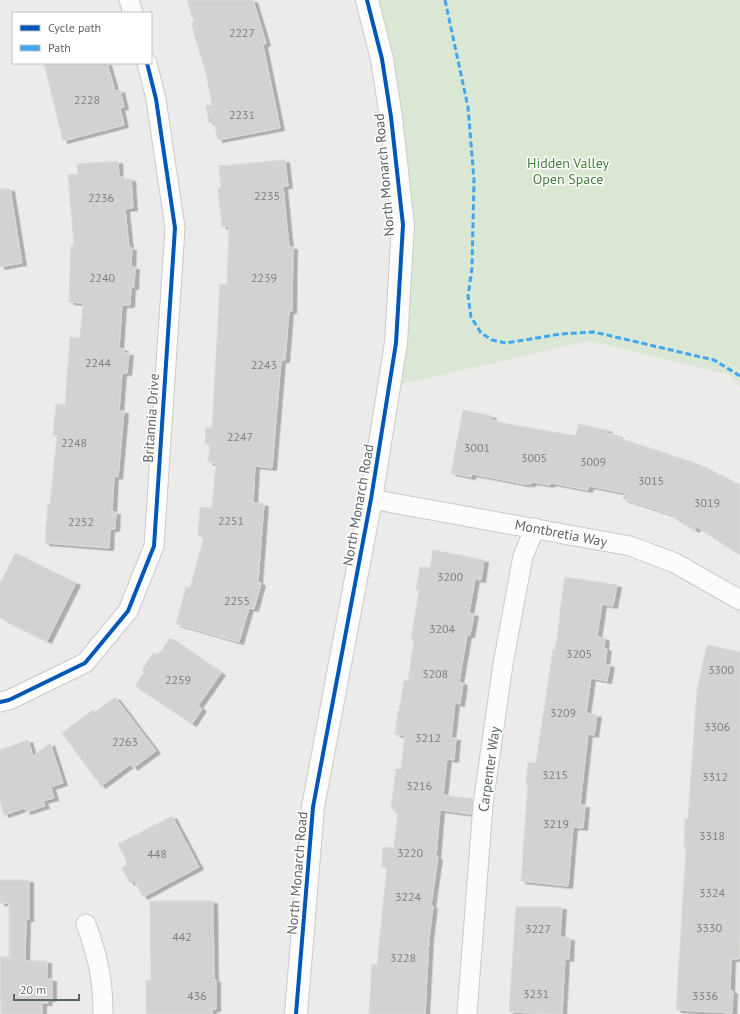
<svg xmlns="http://www.w3.org/2000/svg" width="740" height="1014" viewBox="0 0 740 1014" font-family="'PT Sans',sans-serif">
	<style>
		.green { fill: #dae7d5 }
		.building { fill: #d4d2d1; stroke: #dcdad8; filter: url(#shadow) }
		.lines { fill: none; stroke-linecap: round; stroke-linejoin: round }
		.street-casing { stroke: #cac9c8; stroke-width: 21 }
		.secondary-casing { stroke: #c9c9c9; stroke-width: 24 }
		.street { stroke: #fcfcfc; stroke-width: 19 }
		.secondary { stroke: #fcfcfc; stroke-width: 22 }
		.quiet { stroke: #41a6ee; stroke-width: 3; stroke-dasharray: 6 3; stroke-linecap: butt }
		.cycleway-casing { stroke: #fff; stroke-width: 6 }
		.cycleway { stroke: #0057b8; stroke-width: 4 }
		.labels { text-anchor: middle; dominant-baseline: central; stroke-width: 3; stroke-linejoin: round; paint-order: stroke }
		.number-label { font-size: 12px; fill: #7d8081 }
		.park-label { font-size: 14px; fill: #447f3c; stroke: #fff }
		.street-label { font-size: 14px; fill: #5e6365; stroke: #fff }
	</style>
	<defs>
		<filter id="shadow"><feDropShadow dx="4.5" dy="2.5" stdDeviation="0" flood-color="#0004"/></filter>
	</defs>
	<rect width="100%" height="100%" fill="#edebe9"/>
	<path class="green" d="M367 0H740V387L728 374 589 341 389 387 400 288Z"/>
	<g class="building">
		<path d="M187 0H253L266 43 263 45 280 128 218 140 214 122 209 123 206 106 212 105 206 73 191 23 194 22Z"/>
		<path d="M44 63H107L115 91 120 90 124 107 120 108 124 125 63 141Z"/>
		<path d="M285 160 288 186H283L289 247H293L292 311H289L285 360H281L272 468 255 466 253 503 264 504 258 582 261 583 254 609 249 608 239 642 176 624 186 587 190 588 204 537 198 536 200 507 212 508 216 463 208 462 210 445 205 444 206 427 212 428 220 284 227 285 229 226 222 227 218 188H221L219 166Z"/>
		<path d="M118 161 119 177 124 176 125 179H131L133 208 125 209 129 248H132L131 267H135L134 287H131L130 305H122L119 348 124 349V353H129L127 373H122L119 411H124L118 477 114 476 112 512H116L115 529H110L109 548 45 543 48 504H50L57 435H53L56 404 65 405 70 337 80 338 83 303 69 302 71 245H74L68 175 78 174 77 164Z"/>
		<path d="M0 189H10L22 263 0 267Z"/>
		<path d="M463 410 492 416 491 419 503 423 576 436 578 424 608 430 607 433 619 436V438L698 464 740 485V555L697 527 695 530 675 519 676 516 623 499 625 493 589 486 588 490 551 483 550 485 532 482 531 484H524L472 474 471 477 451 473Z"/>
		<path d="M433 550 484 560 481 580 475 579 469 613 474 614 470 635H467L459 682 463 683 460 704 455 703 451 738H456L454 760 447 759 443 795 473 799 471 814 440 810 436 857H438L431 906H433L429 938 425 1014H369L372 964 377 965 387 867H382L383 847 394 848 398 810 391 809 396 769H401L405 736 395 734 398 711 399 712 404 680 408 681 414 639H411L419 590H416L420 567 430 568Z"/>
		<path d="M15 553 76 583 47 641 0 618V584Z"/>
		<path d="M565 577 617 585 613 606 602 604 597 637 605 638 604 648 607 649 605 664 610 665 607 681 591 678 586 713 597 715 594 735 588 734 580 805H585L583 828 573 827 568 886 521 881 528 784H526L528 762 536 763 552 656 553 649 555 650 560 618H559Z"/>
		<path d="M170 638 221 673 198 706 202 709 192 724 135 686 144 672 142 670 153 653 156 655 158 652 159 654Z"/>
		<path d="M707 645 740 652V933L739 959H731L730 991H733L732 1013 676 1010 686 849H684L685 819H688L697 690Z"/>
		<path d="M115 697 156 751 133 768 131 764 101 786 62 733 93 710 95 712Z"/>
		<path d="M28 740 33 756 50 743 63 783 51 787 54 798 43 801 45 806 26 812 25 808 4 815 0 802V750Z"/>
		<path d="M172 816 199 867 143 897 134 880 130 883 122 868 127 865 126 863 127 862 118 844Z"/>
		<path d="M0 880H29V919H26L25 961H47V979H52V999H47L48 1003H42V1014H1L0 957H9V903H0Z"/>
		<path d="M150 901H213L214 980H216V1009H212V1014H146V980H151Z"/>
		<path d="M516 907H562L560 937 570 938 569 959 565 958 562 1014 509 1012Z"/>
	</g>
	<g class="lines">
		<g class="street-casing">
			<g id="street">
				<path d="M129 0 133 13"/>
				<path d="M371 499 630 546 675 563 740 600"/>
				<path d="M0 702 9 700 85 663 128 611 154 546 175 228 156 99 147 63"/>
				<path d="M86 924C98 957 103 979 103 1014"/>
				<path d="M467 1014 483 805 503 664 523 556 535 528"/>
			</g>
		</g>
		<g class="secondary-casing">
			<path id="secondary" d="M296 1014 313 807 371 499 396 343 403 225 391 117 382 59 367 0"/>
		</g>
		<use href="#street" class="street"/>
		<use href="#secondary" class="secondary"/>
		<path class="quiet" d="M445 0 468 107 474 180 472 268 468 296 471 317 481 333 492 340 506 343 561 334 594 332 714 360 740 376"/>
		<g class="cycleway-casing">
			<g id="cycleway">
				<path d="M0 702 9 700 85 663 128 611 154 546 175 228 156 99 147 63"/>
				<path d="M296 1014 313 807 371 499 396 343 403 225 391 117 382 59 367 0"/>
			</g>
		</g>
		<use href="#cycleway" class="cycleway"/>
	</g>
	<g class="labels">
		<g class="number-label">
			<text x="242" y="32">2227</text>
			<text x="87" y="99">2228</text>
			<text x="242" y="114">2231</text>
			<text x="267" y="195">2235</text>
			<text x="101" y="197">2236</text>
			<text x="102" y="277">2240</text>
			<text x="264" y="277">2239</text>
			<text x="98" y="362">2244</text>
			<text x="264" y="364">2243</text>
			<text x="240" y="436">2247</text>
			<text x="74" y="442">2248</text>
			<text x="477" y="447">3001</text>
			<text x="534" y="457">3005</text>
			<text x="593" y="461">3009</text>
			<text x="651" y="480">3015</text>
			<text x="707" y="502">3019</text>
			<text x="231" y="520">2251</text>
			<text x="81" y="521">2252</text>
			<text x="450" y="576">3200</text>
			<text x="237" y="600">2255</text>
			<text x="442" y="628">3204</text>
			<text x="579" y="653">3205</text>
			<text x="721" y="669">3300</text>
			<text x="435" y="673">3208</text>
			<text x="178" y="679">2259</text>
			<text x="563" y="712">3209</text>
			<text x="717" y="726">3306</text>
			<text x="428" y="737">3212</text>
			<text x="125" y="741">2263</text>
			<text x="555" y="774">3215</text>
			<text x="715" y="776">3312</text>
			<text x="419" y="785">3216</text>
			<text x="556" y="823">3219</text>
			<text x="712" y="835">3318</text>
			<text x="410" y="852">3220</text>
			<text x="157" y="853">448</text>
			<text x="712" y="892">3324</text>
			<text x="408" y="896">3224</text>
			<text x="709" y="927">3330</text>
			<text x="538" y="928">3227</text>
			<text x="182" y="936">442</text>
			<text x="403" y="957">3228</text>
			<text x="536" y="993">3231</text>
			<text x="197" y="995">436</text>
			<text x="705" y="995">3336</text>
		</g>
		<g class="park-label">
			<text x="568" y="163">Hidden Valley<tspan x="568" dy="16">Open Space</tspan></text>
		</g>
		<g class="street-label">
			<text transform="translate(384 175) rotate(-95)">North Monarch Road</text>
			<text transform="translate(151 418) rotate(-86)">Britannia Drive</text>
			<text transform="translate(358 505) rotate(-80)">North Monarch Road</text>
			<text transform="translate(561 533) rotate(11)">Montbretia Way</text>
			<text transform="translate(489 769) rotate(-82)">Carpenter Way</text>
			<text transform="translate(297 873) rotate(-85)">North Monarch Road</text>
		</g>
	</g>
	<rect x="12" y="12" width="140" height="52" fill="#ffffff" stroke="#bfc1c1"/>
	<rect x="20" y="25" width="20" height="6" fill="#0057b8" stroke="#bfc1c1"/>
	<text x="48" y="32" font-size="12" fill="#5e6365">Cycle path</text>
	<rect x="20" y="45" width="20" height="6" fill="#41a6ee" stroke="#bfc1c1"/>
	<text x="48" y="52" font-size="12" fill="#5e6365">Path</text>
	<path d="M14 994v6h65v-6" fill="none" stroke="#5e6365" stroke-width="2"/>
	<text x="20" y="994" font-size="12" fill="#5e6365" stroke="#ffffff" stroke-width="3" paint-order="stroke">20 m</text>
</svg>
